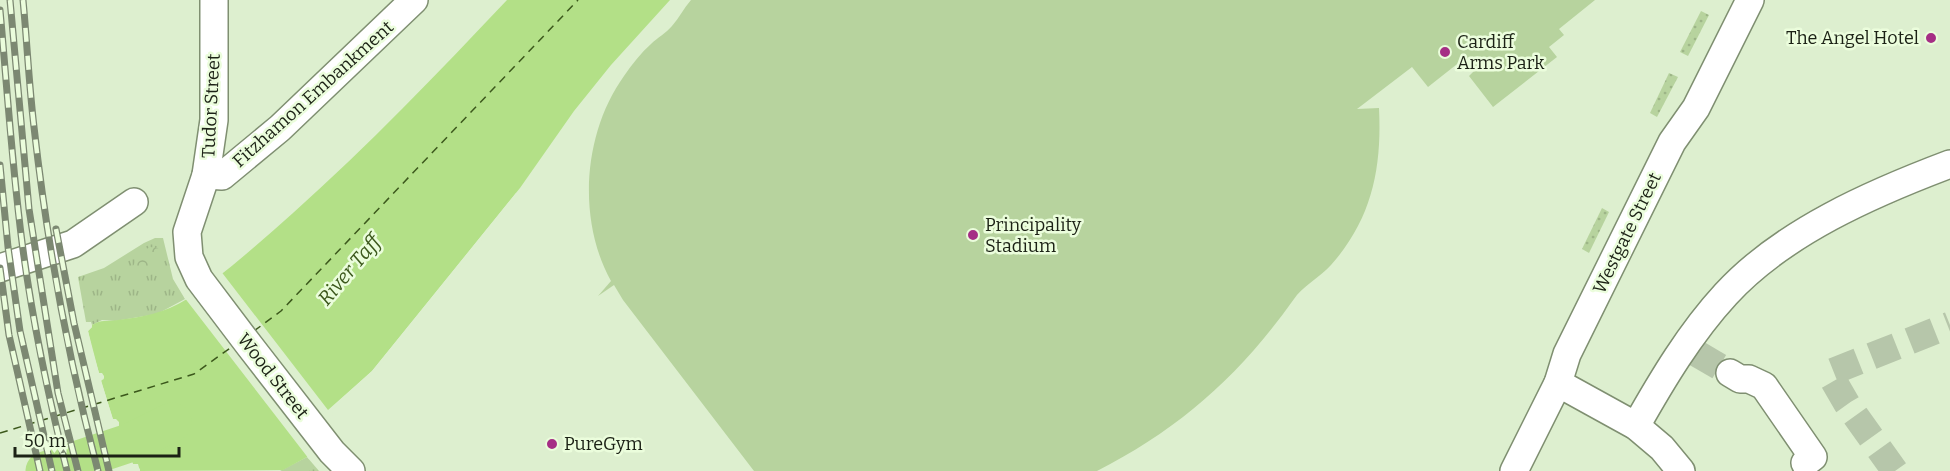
<svg xmlns="http://www.w3.org/2000/svg" width="1950" height="471" viewBox="0 0 1950 471" font-family="Bitter,serif">
	<style>
		.grass { fill: url(#grass-tufts) }
		.forest { fill: url(#forest-crowns) }
		.park { fill: url(#park-dots) }
		.pitch { fill: #b7d39e }
		.water { fill: #b3e087 }
		.pier { fill: #ddefcf }
		.lines { fill: none; stroke-linecap: round; stroke-linejoin: round }
		.river { stroke: #b3e087; stroke-width: 39 }
		.ferry { stroke: #3c581c; stroke-width: 1.5; stroke-dasharray: 8 6; stroke-linecap: butt }
		.minor-tunnel { stroke: #b6c6aa; stroke-width: 27; stroke-dasharray: 27 14; stroke-linecap: butt }
		.minor-casing { stroke: #7f8f71; stroke-width: 30 }
		.minor { stroke: #fff; stroke-width: 27 }
		.rail-casing { stroke: #7c8872; stroke-width: 7 }
		.rail { stroke: #ebfddc; stroke-width: 4.5; stroke-dasharray: 14; stroke-linecap: butt }
		.poi-dot { fill: #a52e85; stroke: #ebfddc; stroke-width: 2 }
		.labels { text-anchor: middle; dominant-baseline: central; stroke-width: 5; stroke-linejoin: round; paint-order: stroke }
		.poi-label { font-size: 18px; fill: #1b2115; stroke: #ebfddc; text-anchor: start }
		.street-label { font-size: 18px; fill: #1b2115; stroke: #ebfddc }
		.water-label { font-size: 20px; font-style: italic; fill: #3c581c; stroke: #ebfddc }
	</style>
	<defs>
		<pattern id="grass-tufts" width="24" height="20" patternUnits="userSpaceOnUse" patternTransform="scale(1.5)"><rect width="24" height="20" fill="#b7d39e"/><path d="M3 7l-1-3M5 7V3M7 7l1-3M15 17l-1-3M17 17v-4M19 17l1-3" fill="none" stroke="#9db587"/></pattern>
		<pattern id="forest-crowns" width="20" height="18" patternUnits="userSpaceOnUse" patternTransform="scale(1.5)"><rect width="20" height="18" fill="#b7d39e"/><path d="M2 6a3 3 0 1 1 6 0M12 15a3 3 0 1 1 6 0" fill="none" stroke="#9db587"/></pattern>
		<pattern id="park-dots" width="8" height="8" patternUnits="userSpaceOnUse" patternTransform="scale(1.5)"><rect width="8" height="8" fill="#b7d39e"/><path d="M2 2h.1M6 6h.1" fill="none" stroke="#9db587" stroke-width="1.8" stroke-linecap="round"/></pattern>
	</defs>
	<rect width="100%" height="100%" fill="#ddefcf"/>
	<g class="grass">
		<path d="M155 238H163L173 279 185 299 157 314 115 321 102 320 92 325 91 322H86L78 277 104 268 144 243Z"/>
		<path d="M307 457 319 471H280Z"/>
	</g>
	<path class="forest" d="M150 247 158 248 163 263 160 272 146 276 133 270V266L141 252Z"/>
	<g class="park">
		<path d="M1701 11 1709 15 1688 56 1680 52Z"/>
		<path d="M1669 73 1678 77 1657 117 1650 113Z"/>
		<path d="M1602 208 1609 212 1589 253 1582 249Z"/>
	</g>
	<path class="pitch" d="M691 0H1595L1559 29 1564 35 1549 47 1557 57 1493 107 1469 76 1475 70 1466 57 1428 87 1412 67 1357 109 1379 108C1382 168 1372 219 1331 265 1321 276 1301 288 1294 299 1240 375 1180 429 1097 471H754L623 300 614 285 598 296 611 281C577 220 583 133 624 76 632 64 641 53 651 44 657 38 666 33 672 26 679 18 684 8 691 0Z"/>
	<path class="water" d="M507 0H670L611 65 574 111 520 188 372 371 329 410 330 412 307 457 283 470 140 471V469L133 464 116 428 119 426 113 420 101 380 104 379 99 373 88 331 92 327V325C101 319 107 322 118 320 142 317 165 313 187 299 225 274 259 243 293 213 368 146 438 73 507 0Z"/>
	<g class="pier">
		<path d="M516 193V197L374 373 332 410 333 414 309 459 184 297 220 270 328 410 372 371Z"/>
		<path d="M90 322 92 327 88 331 92 349 99 373H102L104 376V378L101 381 113 419H116L119 422V427L117 428 133 464H138L140 471H137L136 467 131 466 114 428 116 424 111 421 98 381 101 377 96 374 85 331Z"/>
	</g>
	<g class="lines">
		<path class="river" d="M45 471 132 442 172 422"/>
		<g class="ferry">
			<path d="M254 331 281 311 578 0"/>
			<path d="M0 433 194 374 233 346"/>
		</g>
		<g class="minor-tunnel">
			<path d="M1696 353 1730 373"/>
			<path d="M1895 471 1847 404 1829 373 1950 325"/>
		</g>
		<g class="minor-casing">
			<g id="minor">
				<path d="M214 0V120L206 175 187 232 189 257 199 279 249 345 332 452 351 471"/>
				<path d="M206 175 222 176 280 128 414 0"/>
				<path d="M0 268 73 244 134 202"/>
				<path d="M1730 373 1740 379H1749L1764 386 1813 457 1805 463"/>
				<path d="M1558 383 1636 426 1662 448 1681 471"/>
				<path d="M1636 426C1662 380 1690 333 1726 294 1783 232 1873 193 1950 164"/>
				<path d="M1514 471 1558 383 1567 354 1672 142 1696 108 1750 0"/>
			</g>
		</g>
		<use href="#minor" class="minor"/>
		<g class="rail-casing">
			<g id="rail">
				<path d="M10 0 29 209 58 393 78 471"/>
				<path d="M23 0C27 42 29 85 34 127 47 243 68 358 98 471"/>
				<path d="M0 10C7 87 12 165 22 242 32 320 48 395 67 471"/>
				<path d="M0 165 8 247 20 331 52 471"/>
				<path d="M56 229 74 323 109 471"/>
				<path d="M0 268 9 335 40 471"/>
			</g>
		</g>
		<use href="#rail" class="rail"/>
	</g>
	<g class="poi-dot">
		<circle cx="1931" cy="38" r="6"/>
		<circle cx="1445" cy="52" r="6"/>
		<circle cx="973" cy="235" r="6"/>
		<circle cx="552" cy="444" r="6"/>
	</g>
	<g class="labels">
		<g class="poi-label">
			<text x="1919" y="38" text-anchor="end">The Angel Hotel</text>
			<text x="1457" y="42">Cardiff<tspan x="1457" dy="21">Arms Park</tspan></text>
			<text x="985" y="225">Principality<tspan x="985" dy="21">Stadium</tspan></text>
			<text x="564" y="444">PureGym</text>
		</g>
		<g class="street-label">
			<text transform="translate(313 94) rotate(-42)">Fitzhamon Embankment</text>
			<text transform="translate(211 106) rotate(-87)">Tudor Street</text>
			<text transform="translate(1627 233) rotate(-64)">Westgate Street</text>
			<text transform="translate(273 376) rotate(52)">Wood Street</text>
		</g>
		<g class="water-label">
			<text transform="translate(349 270) rotate(-50)">River Taff</text>
		</g>
	</g>
	<path d="M15 447v9h164v-9" fill="none" stroke="#1b2115" stroke-width="3"/>
	<text x="24" y="447" font-size="18" fill="#1b2115" stroke="#ebfddc" stroke-width="4.5" paint-order="stroke">50 m</text>
</svg>
